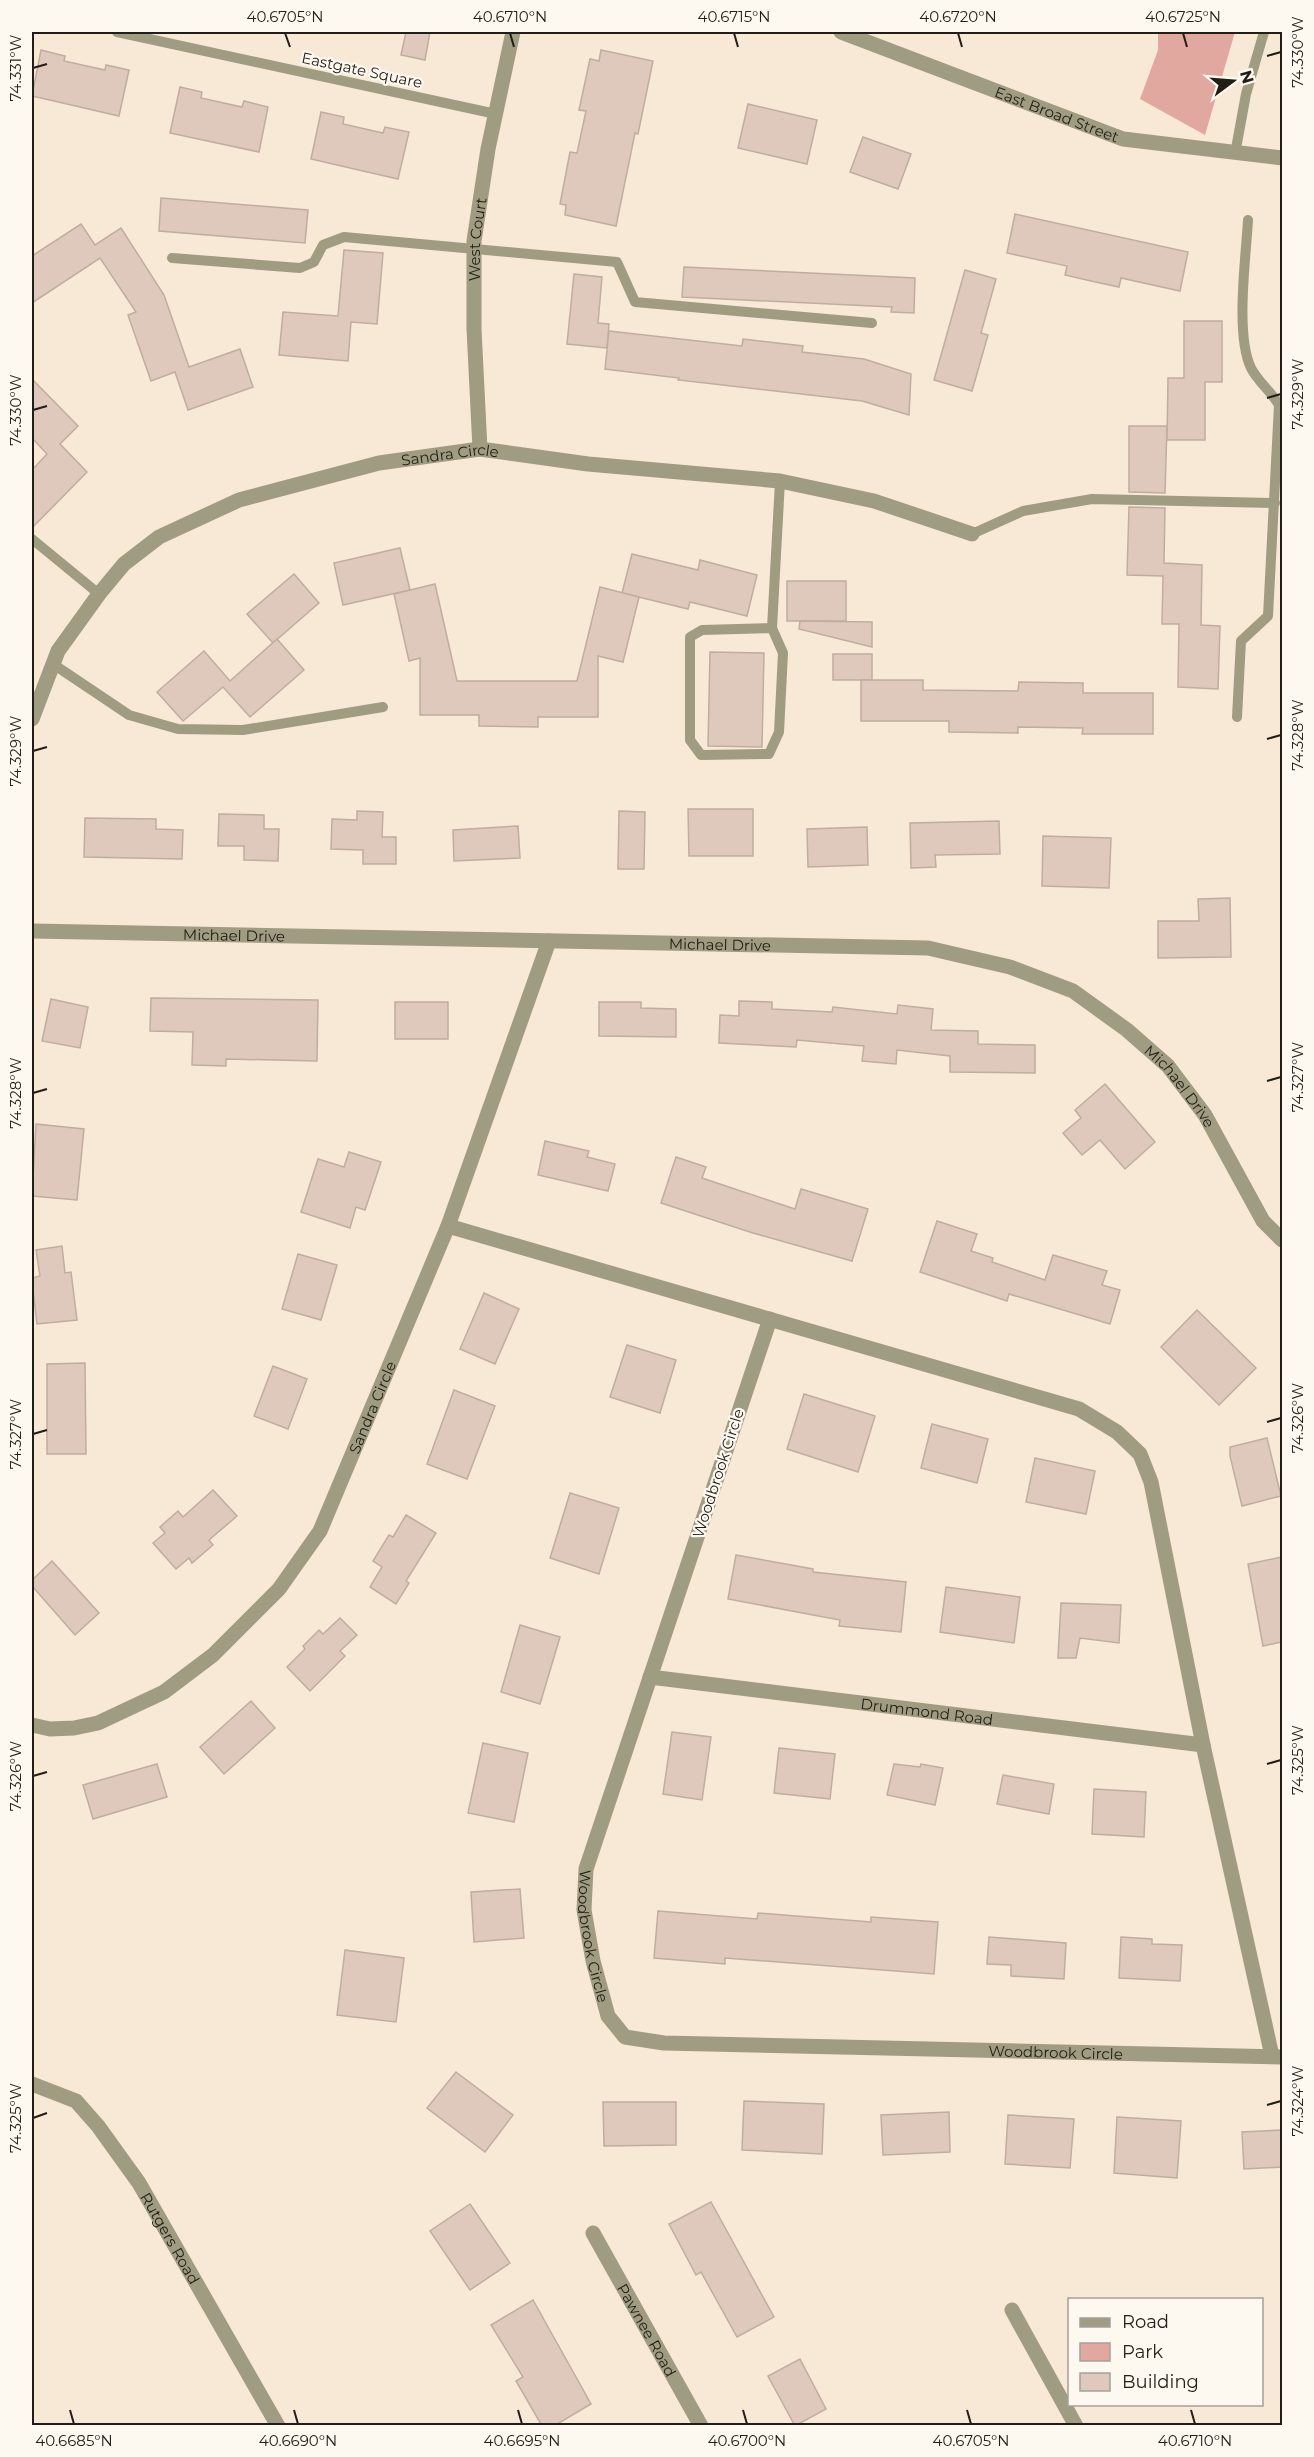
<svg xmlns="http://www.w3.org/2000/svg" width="1314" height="2457" viewBox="0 0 1314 2457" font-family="Montserrat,sans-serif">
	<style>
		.green { fill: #e1a8a0 }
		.building { fill: #dfc9bd; stroke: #c1aca0; stroke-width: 1.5 }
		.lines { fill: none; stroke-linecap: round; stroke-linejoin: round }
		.service { stroke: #a09c81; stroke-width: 10 }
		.minor { stroke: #a09c81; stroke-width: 15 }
		.tertiary { stroke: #a09c81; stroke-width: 15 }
		.ticks { fill: none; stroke: #221d16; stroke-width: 2 }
		.labels { text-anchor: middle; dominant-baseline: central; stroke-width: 4.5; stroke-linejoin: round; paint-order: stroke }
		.street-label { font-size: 15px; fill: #221d16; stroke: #fdf8f0 }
		.neatline { fill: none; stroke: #221d16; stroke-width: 2 }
		.ticks-label { font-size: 15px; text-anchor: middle; fill: #221d16 }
	</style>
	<rect width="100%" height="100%" fill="#f7e9d6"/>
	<path class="green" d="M1158 32H1235L1205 135 1140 99 1158 50Z"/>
	<g class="building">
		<path d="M406 32H430L425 60 401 55Z"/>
		<path d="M41 50 65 56 64 61 105 70 106 65 129 70 119 116 32 96Z"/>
		<path d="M601 50 653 61 638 134 635 133 616 226 565 215 566 205 560 204 570 152 577 153 586 111 579 110 590 59 599 61Z"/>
		<path d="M180 87 202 92 201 98 242 107 244 101 268 107 259 152 170 133Z"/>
		<path d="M748 104 817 120 807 164 738 148Z"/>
		<path d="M321 112 344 117 343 124 383 133 385 127 409 132 398 179 311 159Z"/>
		<path d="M863 137 911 154 898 189 850 172Z"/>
		<path d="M161 198 308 210 305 243 159 231Z"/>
		<path d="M1015 214 1188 252 1180 291 1121 278 1119 287 1091 281 1065 275 1067 266 1007 253Z"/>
		<path d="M81 224 95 245 121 228 164 295 189 367 240 349 253 387 188 410 175 372 151 381 128 315 136 312 100 258 32 303V256Z"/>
		<path d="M344 250 383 253 377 324 351 322 348 361 279 355 283 312 338 316Z"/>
		<path d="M684 267 915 278 914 313 891 312 892 307 682 297Z"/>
		<path d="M965 270 996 279 981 333 988 335 972 391 934 380Z"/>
		<path d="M574 274 602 277 598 323 609 324 607 348 567 344Z"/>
		<path d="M1184 321H1222V382H1205V440H1167L1168 378H1184Z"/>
		<path d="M609 331 742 346 743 339 803 346 802 352 864 359 911 374 909 415 862 401 678 380 679 378 605 369Z"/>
		<path d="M32 379 78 426 60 444 87 472 32 528V470L47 454 32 438Z"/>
		<path d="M1129 426H1167L1165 493 1129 492Z"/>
		<path d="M1129 507 1165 508 1164 563 1202 565 1201 625 1220 626 1218 689 1178 687 1179 624H1162L1163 576 1127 575Z"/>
		<path d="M400 548 410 590 343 605 334 563Z"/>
		<path d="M632 554 698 570 700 560 757 575 747 616 690 602 688 609 622 593Z"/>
		<path d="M294 574 319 603 273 643 247 614Z"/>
		<rect x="787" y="581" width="59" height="40"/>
		<path d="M435 584 457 681H577L600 587 639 597 623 662 598 656V717H538V727L479 726V715H420V658L409 661 394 594Z"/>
		<path d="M800 621 872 622V647L799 629Z"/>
		<path d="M277 639 304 670 250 717 223 687 183 721 157 692 204 651 230 681Z"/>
		<path d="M710 652 764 653 762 747 708 746Z"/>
		<rect x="833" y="654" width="39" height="26"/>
		<path d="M861 680H923V690L1018 691 1019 682 1083 683V693H1153V734H1082L1083 728 1018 727V733L949 732V721H861Z"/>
		<path d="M688 809H753V856H689Z"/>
		<path d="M357 811 383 812 382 837H396V864H363V850L331 849 332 819 357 820Z"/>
		<path d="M619 811 645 812 644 869H618Z"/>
		<path d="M219 814 264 815V829H279L278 861 244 860V846H218Z"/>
		<path d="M85 818 156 819V829L183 830 182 859 84 857Z"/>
		<path d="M999 821 1000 854 935 855 936 867 911 868 910 823Z"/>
		<path d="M518 826 520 858 454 861 453 830Z"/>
		<path d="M867 827 868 865 808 867 807 829Z"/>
		<path d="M1043 836 1111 838 1109 888 1042 886Z"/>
		<path d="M1230 898 1231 957 1158 958V921H1199L1198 899Z"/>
		<path d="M151 998 318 1000 317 1061 226 1059V1066L192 1065 193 1032 150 1031Z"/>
		<path d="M51 999 88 1007 80 1048 42 1041Z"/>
		<path d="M739 1001 772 1002V1009L832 1012 833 1007 897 1014 898 1005 933 1009 931 1030 978 1031V1044L1035 1045V1073L950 1072V1056L897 1050 896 1064 862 1061 864 1046 797 1040 796 1047 719 1043 720 1015 739 1016Z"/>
		<rect x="395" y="1002" width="53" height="37"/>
		<path d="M599 1002H641V1008L676 1009V1037L599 1036Z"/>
		<path d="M1105 1084 1155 1142 1125 1169 1100 1140 1082 1155 1063 1133 1081 1118 1075 1110Z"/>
		<path d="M36 1124 84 1129 77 1200 32 1196Z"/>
		<path d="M545 1141 589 1151 587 1157 615 1164 608 1191 538 1175Z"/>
		<path d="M349 1152 381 1162 365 1210 356 1207 350 1228 301 1212 318 1159 344 1167Z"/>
		<path d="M676 1157 706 1167 702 1178 795 1209 801 1189 868 1209 852 1261 753 1233 661 1203Z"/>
		<path d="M937 1221 977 1234 971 1251 993 1258 992 1262 1045 1280 1053 1255 1107 1271 1102 1285 1120 1290 1110 1324 1009 1294 1007 1301 920 1272Z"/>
		<path d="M62 1246 65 1273 71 1272 77 1320 37 1324 32 1282V1278L40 1276 36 1250Z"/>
		<path d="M298 1254 337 1265 321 1320 282 1309Z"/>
		<path d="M484 1293 519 1309 495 1364 460 1349Z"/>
		<path d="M1197 1310 1256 1368 1219 1405 1161 1347Z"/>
		<path d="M627 1345 676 1360 660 1413 610 1397Z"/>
		<path d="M85 1363 86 1454H47V1364Z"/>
		<path d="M273 1366 307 1379 288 1429 254 1416Z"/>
		<path d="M454 1390 495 1406 467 1479 427 1464Z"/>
		<path d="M804 1394 875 1416 858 1472 787 1449Z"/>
		<path d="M932 1424 988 1439 977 1483 921 1468Z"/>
		<path d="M1267 1438 1281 1496 1242 1506 1230 1456V1447Z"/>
		<path d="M1035 1458 1095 1471 1086 1514 1026 1502Z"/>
		<path d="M213 1490 237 1516 209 1540 213 1545 192 1563 189 1558 176 1569 153 1543 165 1533 160 1527 178 1511 183 1517Z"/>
		<path d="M570 1493 619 1508 599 1574 550 1558Z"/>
		<path d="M406 1515 436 1533 406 1581 409 1583 396 1604 370 1587 382 1567 373 1561 389 1535 393 1537Z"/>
		<path d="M736 1555 813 1569V1572L906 1582 901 1632 839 1626 840 1620 728 1599Z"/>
		<path d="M1282 1557V1642L1263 1646 1248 1564Z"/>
		<path d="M52 1561 99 1613 75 1635 32 1586V1580Z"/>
		<path d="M946 1587 1020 1597 1014 1643 940 1632Z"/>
		<path d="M1061 1603 1121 1605 1119 1643 1080 1638 1076 1658H1058Z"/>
		<path d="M340 1618 357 1635 340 1651 345 1656 310 1691 287 1667 305 1649 303 1646 319 1630 323 1634Z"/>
		<path d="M520 1625 560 1637 540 1704 501 1692Z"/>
		<path d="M251 1701 275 1728 224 1774 200 1747Z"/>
		<path d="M672 1732 711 1737 702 1800 663 1794Z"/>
		<path d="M483 1743 528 1753 514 1822 468 1813Z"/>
		<path d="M779 1748 835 1754 830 1799 774 1793Z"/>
		<path d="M157 1764 167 1797 93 1819 83 1785Z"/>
		<path d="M894 1764 920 1767 921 1764 943 1768 935 1805 887 1795Z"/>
		<path d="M1003 1775 1054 1784 1049 1814 997 1804Z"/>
		<path d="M1094 1789 1146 1792 1144 1837 1092 1834Z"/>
		<path d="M520 1889 524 1938 474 1942 471 1892Z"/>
		<path d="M658 1911 757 1919 758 1913 871 1922V1917L938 1922 934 1974 725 1958V1964L654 1958Z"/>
		<path d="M989 1937 1066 1943 1064 1979 1011 1976V1965L987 1964Z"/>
		<path d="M1121 1937 1152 1939V1944L1182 1945 1180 1981 1119 1978Z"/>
		<path d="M345 1950 404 1958 396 2022 337 2015Z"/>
		<path d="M456 2072 513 2115 485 2152 427 2108Z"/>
		<path d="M744 2101 824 2104 822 2154 742 2150Z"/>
		<path d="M603 2102H676V2145L604 2146Z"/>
		<path d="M949 2112 950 2152 883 2155 881 2115Z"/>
		<path d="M1008 2115 1074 2119 1070 2168 1005 2164Z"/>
		<path d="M1117 2117 1181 2121 1177 2178 1114 2173Z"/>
		<path d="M1282 2130V2167L1244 2169 1242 2132Z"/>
		<path d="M711 2202 774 2317 737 2337 701 2272 696 2275 669 2224Z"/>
		<path d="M470 2204 510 2263 470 2290 430 2231Z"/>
		<path d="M533 2300 591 2404 554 2426H542L516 2381 523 2377 491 2325Z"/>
		<path d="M800 2359 826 2409 795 2426 768 2376Z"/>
	</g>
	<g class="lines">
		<g class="service">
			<path d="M117 32 496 114"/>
			<path d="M1235 154 1246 94 1264 32"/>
			<path d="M172 258 300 268 314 262 323 245 344 237 617 262 635 302 872 323"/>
			<path d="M972 534 1023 511 1092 499 1275 503"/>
			<path d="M32 539 99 594"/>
			<path d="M772 628 702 630 690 637V740L701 755 769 754 779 732 783 653 772 628 780 481"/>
			<path d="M53 664 129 715 178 729 243 730 383 707"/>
			<path d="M1237 717 1241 641 1268 616 1279 405C1271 391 1258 382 1251 368 1235 335 1246 257 1248 220"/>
		</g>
		<g class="minor">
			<path id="s1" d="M480 449 474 329V241L488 149 513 32"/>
			<path id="s2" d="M32 719 58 651 99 594 124 564 159 537 239 500 379 463 480 449 588 464 780 481 874 501 972 534"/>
			<path id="s3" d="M32 931 928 948 1010 967 1073 991 1127 1030 1168 1066 1205 1115 1263 1221 1282 1240"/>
			<path d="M448 1226 1079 1409 1117 1432 1140 1454 1151 1482 1203 1745 1272 2056"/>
			<path id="s4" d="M770 1319 586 1869 584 1910 593 1961 608 2016 625 2037 664 2043 1282 2057"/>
			<path id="s5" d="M650 1677 1203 1745"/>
			<path id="s6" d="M32 1725 50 1729 74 1728 98 1723 164 1692 213 1655 279 1589 320 1531 448 1226 549 941"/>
			<path id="s7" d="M32 2084 76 2101 98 2126 139 2183 278 2426"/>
			<path id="s8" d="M593 2233 701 2426"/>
			<path d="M1012 2310 1076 2426"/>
		</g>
		<path class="tertiary" id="s9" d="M841 32 1123 139 1282 158"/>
	</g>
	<path class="ticks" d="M285 33 290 47M510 33 514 47M734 33 738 47M958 33 962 47M1183 33 1187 47M1267 56 1281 52M33 68 47 64M1267 398 1281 394M33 410 47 406M1267 739 1281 735M33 751 47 747M1267 1081 1281 1077M33 1093 47 1089M1267 1422 1281 1418M33 1434 47 1430M1267 1764 1281 1760M33 1776 47 1772M1267 2105 1281 2101M33 2118 47 2113M70 2410 74 2424M294 2410 298 2424M518 2410 522 2424M743 2410 747 2424M967 2410 971 2424M1191 2410 1195 2424"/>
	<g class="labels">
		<g class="street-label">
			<text transform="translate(362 70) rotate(12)">Eastgate Square</text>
			<text stroke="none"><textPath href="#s9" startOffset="231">East Broad Street</textPath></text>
			<text stroke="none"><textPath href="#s1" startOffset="210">West Court</textPath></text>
			<text stroke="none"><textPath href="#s2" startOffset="531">Sandra Circle</textPath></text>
			<text stroke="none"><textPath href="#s3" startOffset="202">Michael Drive</textPath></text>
			<text stroke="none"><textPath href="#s3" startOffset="688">Michael Drive</textPath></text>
			<text stroke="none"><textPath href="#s3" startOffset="1192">Michael Drive</textPath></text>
			<text stroke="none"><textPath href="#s6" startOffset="500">Sandra Circle</textPath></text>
			<text transform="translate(718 1473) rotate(-72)">Woodbrook Circle</text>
			<text stroke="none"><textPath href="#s5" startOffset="279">Drummond Road</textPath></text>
			<text stroke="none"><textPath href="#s4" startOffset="648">Woodbrook Circle</textPath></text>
			<text stroke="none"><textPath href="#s4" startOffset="1188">Woodbrook Circle</textPath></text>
			<text stroke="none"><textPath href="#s7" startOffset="214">Rutgers Road</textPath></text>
			<text stroke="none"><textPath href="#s8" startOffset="111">Pawnee Road</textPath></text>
		</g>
	</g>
	<rect width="1314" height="2457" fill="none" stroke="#fdf8f0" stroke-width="66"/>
	<rect x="1068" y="2298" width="195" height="108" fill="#fdf8f0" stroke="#a5a099" stroke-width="1.5"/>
	<rect x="1080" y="2318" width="30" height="9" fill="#a09c81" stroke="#a5a099" stroke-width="1.5"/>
	<text x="1122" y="2328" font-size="18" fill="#221d16">Road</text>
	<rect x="1080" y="2343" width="30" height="18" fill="#e1a8a0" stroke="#a5a099" stroke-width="1.5"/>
	<text x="1122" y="2358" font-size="18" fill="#221d16">Park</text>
	<rect x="1080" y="2373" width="30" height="18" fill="#dfc9bd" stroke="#a5a099" stroke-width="1.5"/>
	<text x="1122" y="2388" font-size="18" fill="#221d16">Building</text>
	<g transform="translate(1233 81) rotate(74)" stroke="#fdf8f0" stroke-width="4.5" paint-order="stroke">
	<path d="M0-4.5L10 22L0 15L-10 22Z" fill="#221d16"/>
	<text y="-9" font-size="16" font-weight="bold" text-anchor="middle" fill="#221d16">N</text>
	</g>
	<rect x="33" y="33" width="1248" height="2391" class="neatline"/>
	<g class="ticks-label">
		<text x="285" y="22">40.6705°N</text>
		<text x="510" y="22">40.6710°N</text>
		<text x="734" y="22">40.6715°N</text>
		<text x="958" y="22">40.6720°N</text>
		<text x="1183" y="22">40.6725°N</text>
		<text transform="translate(1298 52) rotate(-90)" y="5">74.330°W</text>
		<text transform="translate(16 68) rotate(-90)" y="5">74.331°W</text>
		<text transform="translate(1298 394) rotate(-90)" y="5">74.329°W</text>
		<text transform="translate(16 410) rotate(-90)" y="5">74.330°W</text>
		<text transform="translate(1298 735) rotate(-90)" y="5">74.328°W</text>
		<text transform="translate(16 751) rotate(-90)" y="5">74.329°W</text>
		<text transform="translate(1298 1077) rotate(-90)" y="5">74.327°W</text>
		<text transform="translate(16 1093) rotate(-90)" y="5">74.328°W</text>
		<text transform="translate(1298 1418) rotate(-90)" y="5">74.326°W</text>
		<text transform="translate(16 1434) rotate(-90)" y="5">74.327°W</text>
		<text transform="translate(1298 1760) rotate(-90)" y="5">74.325°W</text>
		<text transform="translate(16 1776) rotate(-90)" y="5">74.326°W</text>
		<text transform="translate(1298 2101) rotate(-90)" y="5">74.324°W</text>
		<text transform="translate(16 2118) rotate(-90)" y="5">74.325°W</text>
		<text x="74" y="2446">40.6685°N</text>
		<text x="298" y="2446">40.6690°N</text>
		<text x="522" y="2446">40.6695°N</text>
		<text x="747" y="2446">40.6700°N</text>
		<text x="971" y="2446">40.6705°N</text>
		<text x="1195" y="2446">40.6710°N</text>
	</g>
</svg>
